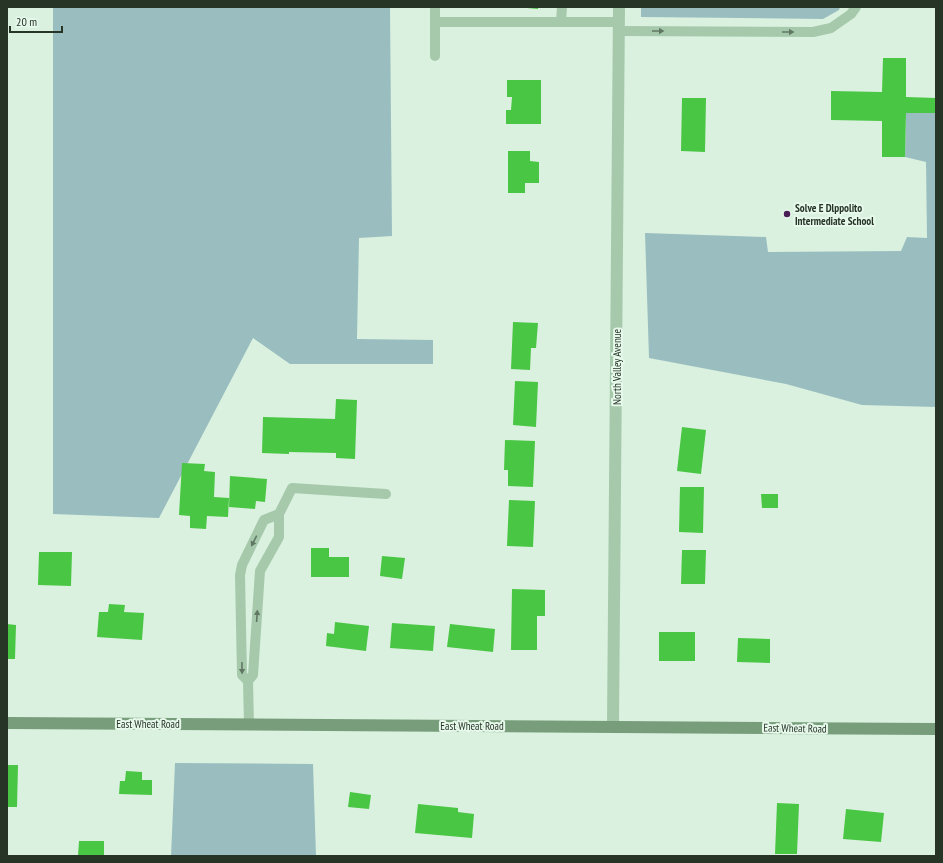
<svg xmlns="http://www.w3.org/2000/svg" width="943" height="863" viewBox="0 0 943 863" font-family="'PT Sans Narrow',sans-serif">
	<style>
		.green { fill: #9abec0 }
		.building { fill: #49c643 }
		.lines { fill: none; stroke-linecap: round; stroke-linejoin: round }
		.lane { stroke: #a6c9ac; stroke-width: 10 }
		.street { stroke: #a6c9ac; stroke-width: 12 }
		.secondary { stroke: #779d7a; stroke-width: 12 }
		.oneway { fill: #607863 }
		.poi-dot { fill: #4a1c56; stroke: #e6f9eb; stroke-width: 1.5 }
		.labels { text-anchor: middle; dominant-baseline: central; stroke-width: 4; stroke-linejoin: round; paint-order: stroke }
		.poi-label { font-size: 11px; font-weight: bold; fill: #273527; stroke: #e6f9eb; text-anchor: start }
		.street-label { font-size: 11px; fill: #273527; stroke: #e6f9eb }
	</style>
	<rect width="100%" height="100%" fill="#daf1df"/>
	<g class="green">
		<path d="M53 7H390L392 236 359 238 357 339 433 340V364H290L253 338 159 518 53 514Z"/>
		<path d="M641 7H840L839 10 823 19 641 17Z"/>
		<path d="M906 113H936V407L862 405 786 384 649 358 645 233 766 237 768 252 901 251 907 237 927 238 926 162 905 157Z"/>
		<path d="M175 763 313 764 316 856H171Z"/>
	</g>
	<g class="building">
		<path d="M527 7H538V9L527 8Z"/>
		<path d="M883 58H906V97L936 98V113H906L905 157H882V121L831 120V91L882 92Z"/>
		<path d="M507 80H541V124H506V110H511L512 97H507Z"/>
		<path d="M682 98H706L705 152 681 151Z"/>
		<path d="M508 151H530V161L539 162V183H525V193H508Z"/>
		<path d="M513 322 538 323 536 348H531L530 370 511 369Z"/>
		<path d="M515 381 538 382 536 427 513 425Z"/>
		<path d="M336 399 357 400 355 459 336 458V453L289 452V454L262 453 263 417 335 419Z"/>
		<path d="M682 427 706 430 701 474 677 471Z"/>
		<path d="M505 440 535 441 533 487 508 486V470H504Z"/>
		<path d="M182 463 205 464 204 471 215 472 214 497 229 498 228 517 207 516 206 529 190 528V516L179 515Z"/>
		<path d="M230 476 267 479 265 502 256 501 255 509 229 507Z"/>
		<path d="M680 487H704L703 533 679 532Z"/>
		<path d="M761 494H778V508H762Z"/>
		<path d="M509 500 535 501 533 547 507 546Z"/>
		<path d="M311 548H329V557H349V577H311Z"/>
		<path d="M682 550H706L705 584H681Z"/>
		<path d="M39 552H72L71 586 38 585Z"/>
		<path d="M382 556 405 558 402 579 380 576Z"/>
		<path d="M512 589 545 590V616H537V650H511Z"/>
		<path d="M109 604 125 605 124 612 144 613 142 640 97 637 99 612H108Z"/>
		<path d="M335 622 369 626 366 651 326 646 327 633 334 634Z"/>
		<path d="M392 623 435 626 433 651 390 648Z"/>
		<path d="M7 624 16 625 15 659H7Z"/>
		<path d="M450 624 495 629 493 652 447 647Z"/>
		<rect x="659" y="632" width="36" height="29"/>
		<path d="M738 638 770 639V663L737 662Z"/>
		<path d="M7 765H18L17 807H7Z"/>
		<path d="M126 771 142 772V780H152V795L119 794 120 781H125Z"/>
		<path d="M350 792 371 795 369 809 348 807Z"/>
		<path d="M777 803 799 804 797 854H775Z"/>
		<path d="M418 804 458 808V812L474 814 472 838 415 833Z"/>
		<path d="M846 809 884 813 881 842 843 839Z"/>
		<path d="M79 841H104V856H78Z"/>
	</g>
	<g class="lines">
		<g class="lane">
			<path d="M435 22H619"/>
			<path d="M561 22 562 7"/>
			<path d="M619 31 813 32 831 28 851 14 856 7"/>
			<path d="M435 56V7"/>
			<path d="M248 681 242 675 240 575 242 565 264 520 279 514"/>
			<path d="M249 725 248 681 253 675 260 571 279 537V514L292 488 386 494"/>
		</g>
		<path class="street" d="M613 726 619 7"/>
		<path class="secondary" d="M7 723 936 729"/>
	</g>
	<defs><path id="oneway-solid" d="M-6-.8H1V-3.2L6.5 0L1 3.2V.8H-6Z"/></defs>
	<g class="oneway">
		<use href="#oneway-solid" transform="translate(658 31)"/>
		<use href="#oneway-solid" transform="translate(788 32)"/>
		<use href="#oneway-solid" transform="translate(254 541) rotate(117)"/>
		<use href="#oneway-solid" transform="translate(257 616) rotate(-86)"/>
		<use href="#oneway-solid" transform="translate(242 668) rotate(89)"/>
	</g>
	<circle class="poi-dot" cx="787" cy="214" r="4"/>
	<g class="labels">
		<g class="poi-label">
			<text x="795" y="208">Solve E Dlppolito<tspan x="795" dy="13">Intermediate School</tspan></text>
		</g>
		<g class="street-label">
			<text transform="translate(617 367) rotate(-90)">North Valley Avenue</text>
			<text x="148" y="724">East Wheat Road</text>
			<text x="472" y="726">East Wheat Road</text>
			<text transform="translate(795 728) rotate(1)">East Wheat Road</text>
		</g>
	</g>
	<rect width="943" height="863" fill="none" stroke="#273527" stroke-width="16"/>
	<path d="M10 26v6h52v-6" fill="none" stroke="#273527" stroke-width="2"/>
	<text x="16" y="26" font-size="12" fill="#273527" stroke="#e6f9eb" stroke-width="3" paint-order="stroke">20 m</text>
</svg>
